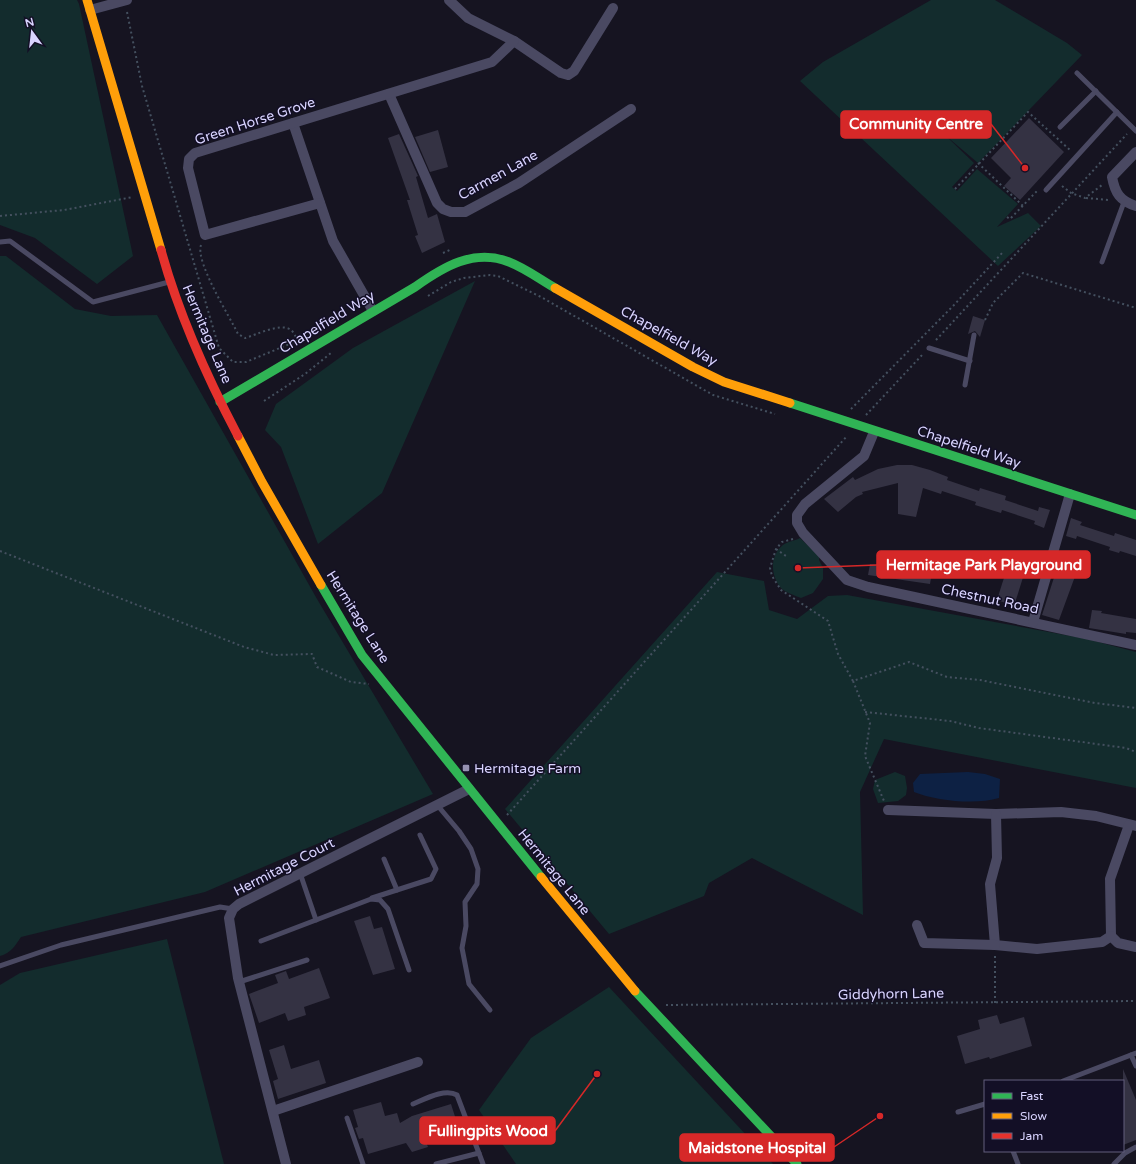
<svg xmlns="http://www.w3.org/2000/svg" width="1136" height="1164" viewBox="0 0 1136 1164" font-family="'Varela Round',sans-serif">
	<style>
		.green { fill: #132c2d }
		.water { fill: #0d2144 }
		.building { fill: #343243 }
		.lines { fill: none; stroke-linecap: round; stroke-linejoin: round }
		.path { stroke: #44505f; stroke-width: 2; stroke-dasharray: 2 3; stroke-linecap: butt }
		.lane { stroke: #4a4962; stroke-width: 5 }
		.street { stroke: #4a4962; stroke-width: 10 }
		.fast { stroke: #30b455; stroke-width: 9 }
		.slow { stroke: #ff9f0a; stroke-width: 9 }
		.jam { stroke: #e5322d; stroke-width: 9 }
		.poi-dot { fill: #9591b1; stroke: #130f26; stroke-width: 1.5 }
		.labels { text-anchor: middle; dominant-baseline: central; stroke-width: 3; stroke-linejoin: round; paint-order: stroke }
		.street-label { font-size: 14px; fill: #d9d4ff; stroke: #130f26 }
		.poi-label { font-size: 14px; fill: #d9d4ff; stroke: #130f26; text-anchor: start }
		.leader { fill: none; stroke: #d62828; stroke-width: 1.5 }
		.callout-dot { fill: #d62828; stroke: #130f26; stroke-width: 1.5 }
		.callout { fill: #d62828; stroke: #d62828; stroke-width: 1.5 }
		.callout-label { font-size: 15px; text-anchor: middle; font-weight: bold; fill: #fff }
	</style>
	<rect width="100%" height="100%" fill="#161421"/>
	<g class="green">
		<path d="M0 0H77L79 4 133 256 97 284 35 238 0 225Z"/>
		<path d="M931 0H995L1067 43 1082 55 978 163 945 135 974 163 952 187 957 191 977 169 1018 204 997 227 1028 213 1041 226 998 266 800 81 823 62Z"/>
		<path d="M0 256H6L75 309 111 316 157 315 317 599 433 794 205 892 21 937C15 946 11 953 0 956Z"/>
		<path d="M475 281 382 493 318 544 281 447 265 430 276 404 353 348Z"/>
		<path d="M800 538 819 556V560L823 568V579L813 593 801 598C794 595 786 593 781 588 771 576 769 556 783 545 788 541 795 541 800 538Z"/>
		<path d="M717 572 764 581 769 610 797 619 828 596 847 595 1087 639 1136 652V788L884 739 860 792 863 915 752 858 709 883 704 896 609 934 505 809Z"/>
		<path d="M895 772 905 776 907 788 906 795 898 801 878 803 873 789 875 780Z"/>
		<path d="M167 939 224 1164H0V985L20 973Z"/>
		<path d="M609 987 773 1164H516L479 1110 531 1038Z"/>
	</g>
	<path class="water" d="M968 772 985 774 1000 779 999 798C976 805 936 801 914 792L913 783 920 774Z"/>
	<g class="building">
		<path d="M1029 118 1064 152 1020 200 1004 186 1011 178 991 158Z"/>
		<path d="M438 130 448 167 430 172 415 137Z"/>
		<path d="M399 134 418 176 416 177 428 218 437 214 445 242 422 253 415 236 418 235 407 200H410L388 138Z"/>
		<path d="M973 316 985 320 980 337 975 331 968 334Z"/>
		<path d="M897 465H912L930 470 948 477 947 480 979 491 980 488 1006 496 1005 500 1038 511 1039 507 1050 510 1044 528 1034 524 1035 521 1002 510 1001 513 975 505 976 502 942 491 941 494 923 488 916 517 898 514V483L862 492 863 494 856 497 838 512 824 499 853 477 855 480 878 469Z"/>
		<path d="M1071 518 1082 522 1080 525 1114 536 1115 533 1136 540V556L1120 551 1119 553 1109 550 1110 547 1077 536 1076 539 1066 536Z"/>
		<path d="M1065 554 1089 561 1085 574 1077 571 1059 620 1042 615 1058 565 1061 566Z"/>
		<path d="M870 564 921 571 922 564 933 566 930 584 868 575Z"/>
		<path d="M1008 565 1025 571 1014 606 997 600Z"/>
		<path d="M1092 610 1102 611 1101 613 1136 619V633L1126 632V634L1089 628Z"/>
		<path d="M370 916 374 929 382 927 395 969 373 975 354 921Z"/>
		<path d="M319 968 330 998 304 1007 306 1015 288 1021 285 1013 259 1023 249 994 278 983 275 975 286 971 289 979Z"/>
		<path d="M997 1015 1000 1024 1024 1017 1032 1046 990 1059 989 1057 965 1064 957 1036 980 1029 978 1020Z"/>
		<path d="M284 1045 291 1069 319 1060 326 1083 278 1099 273 1081 278 1079 269 1050Z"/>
		<path d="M1123 1069 1136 1100V1140L1123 1145Z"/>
		<path d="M381 1102 385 1116 397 1113 400 1123 412 1116 451 1104 458 1126 444 1131 426 1142 428 1147 412 1152 406 1143 368 1154 363 1138 359 1139 355 1128 358 1127 353 1110Z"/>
	</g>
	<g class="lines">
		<g class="path">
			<path d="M127 12 142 86 219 348 233 362H246L292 343"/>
			<path d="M978 163 1023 206"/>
			<path d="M1062 186 1071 193 1085 198 1102 185"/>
			<path d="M955 189 1028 112 1070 150"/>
			<path d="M1086 198 1109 200"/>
			<path d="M0 216 64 210 133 197"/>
			<path d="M1007 217 1010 219 1037 191"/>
			<path d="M201 245C195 262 230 317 238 334L245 338C256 335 281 322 291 330 294 332 296 338 298 341"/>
			<path d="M443 253 452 249"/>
			<path d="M428 296 451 282 464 278 490 275 498 276 541 297 713 395 775 414"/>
			<path d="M985 320 993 303 1023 273 1136 308"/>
			<path d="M936 340 1127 134"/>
			<path d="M264 401 305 374 331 353"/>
			<path d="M851 409 954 305 1003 252"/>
			<path d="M866 415 923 354"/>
			<path d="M793 539 782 542 776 549 770 568 772 576 781 590 828 621 838 654 853 681 909 662 947 677 980 680 1095 703 1136 708"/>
			<path d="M776 549 786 556"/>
			<path d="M0 551 244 647 274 655 312 654 317 667 351 682 369 684"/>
			<path d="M853 681 870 723 865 756 884 801"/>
			<path d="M865 712 950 721 979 728 1126 748 1136 752"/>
			<path d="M507 815 847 436"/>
			<path d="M995 956V1003"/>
			<path d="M666 1005 1136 1001"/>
		</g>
		<g class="lane">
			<path d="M1077 73 1136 131"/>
			<path d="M1060 127 1096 91"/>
			<path d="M1046 190 1117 112"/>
			<path d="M0 242 10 241 93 302 169 282"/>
			<path d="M1102 262 1124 202"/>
			<path d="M929 348 970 361"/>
			<path d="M965 385 974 335"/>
			<path d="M438 806 459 831 471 849 478 869 477 884 465 902 466 926 462 948 469 984 490 1010"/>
			<path d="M384 859 397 890"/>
			<path d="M300 873 316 920"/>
			<path d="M372 898 431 879 436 869 420 835"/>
			<path d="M261 941 371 899 380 900 388 909 409 970"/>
			<path d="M0 966 61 945 220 907 233 909"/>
			<path d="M239 982 307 960"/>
			<path d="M1131 1055 1136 1066"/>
			<path d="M1063 1081 1136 1053"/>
			<path d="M413 1104C425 1099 445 1088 457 1095L483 1164"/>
			<path d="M958 1112 985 1104"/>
			<path d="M347 1118 363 1164"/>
			<path d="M1013 1151 1018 1164"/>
			<path d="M436 1164 479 1153"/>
			<path d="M1114 1164 1125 1153 1136 1147"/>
		</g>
		<g class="street">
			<path d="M449 0 468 18 514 41 561 73 568 75 574 71 613 8"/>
			<path d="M90 10 127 0"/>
			<path d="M389 94 437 203 443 209 451 212H465L519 183 631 109"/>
			<path d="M293 123 333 241 373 311"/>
			<path d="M1136 152 1112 177C1115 193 1120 201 1136 206"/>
			<path d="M320 203 205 235 188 168 189 159 195 153 492 62 514 41"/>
			<path d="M874 432 864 456 805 504 797 515V523L803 533 847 580 868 587 1136 645"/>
			<path d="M1033 622 1070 494"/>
			<path d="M888 810 996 814 1061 812 1096 816 1136 826"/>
			<path d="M996 814 997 858 990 884 995 945 1037 949 1102 942 1111 936 1110 879 1129 825"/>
			<path d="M917 925 924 943 995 945"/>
			<path d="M1111 936 1118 943 1136 947"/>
			<path d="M273 1111 418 1062"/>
			<path d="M286 1164 238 978 229 918 233 909 239 904 469 789"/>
		</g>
		<g class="fast">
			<path d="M220 402 415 287C443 267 474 248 509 262 525 268 541 280 555 288"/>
			<path d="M790 403 1136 515"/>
			<path d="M321 585 362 655 541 877"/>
			<path d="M635 991 797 1164"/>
		</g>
		<g class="slow">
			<path d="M87 0 161 250"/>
			<path d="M555 288 693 367 724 382 790 403"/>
			<path d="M238 436 262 482 321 585"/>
			<path d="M541 877 635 991"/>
		</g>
		<path class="jam" d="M161 250C178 312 208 379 238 436"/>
	</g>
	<rect class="poi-dot" x="462" y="764" width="8" height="8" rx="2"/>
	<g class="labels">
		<g class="street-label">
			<text transform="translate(255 121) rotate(-18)">Green Horse Grove</text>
			<text transform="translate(498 175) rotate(-29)">Carmen Lane</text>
			<text transform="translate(327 322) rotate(-31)">Chapelfield Way</text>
			<text transform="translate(207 334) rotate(67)">Hermitage Lane</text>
			<text transform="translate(669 336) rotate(29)">Chapelfield Way</text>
			<text transform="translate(969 447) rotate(18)">Chapelfield Way</text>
			<text transform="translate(990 599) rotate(12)">Chestnut Road</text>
			<text transform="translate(358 617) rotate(58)">Hermitage Lane</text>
			<text transform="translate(284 867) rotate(-27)">Hermitage Court</text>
			<text transform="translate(554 872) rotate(51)">Hermitage Lane</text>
			<text transform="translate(891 994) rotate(-1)">Giddyhorn Lane</text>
		</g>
		<g class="poi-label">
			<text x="474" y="768">Hermitage Farm</text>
		</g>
	</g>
	<path class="leader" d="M1025 168L991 124M798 568L877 565M597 1074L555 1131M880 1116L834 1147"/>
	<g class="callout-dot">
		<circle cx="1025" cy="168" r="4"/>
		<circle cx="798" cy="568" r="4"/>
		<circle cx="597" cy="1074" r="4"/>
		<circle cx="880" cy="1116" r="4"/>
	</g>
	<g class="callout">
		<rect x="841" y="111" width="150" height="27" rx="4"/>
		<rect x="877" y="551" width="213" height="27" rx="4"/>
		<rect x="420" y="1117" width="135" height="27" rx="4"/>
		<rect x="680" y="1134" width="154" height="27" rx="4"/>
	</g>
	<g class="callout-label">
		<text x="916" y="129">Community Centre</text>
		<text x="984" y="570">Hermitage Park Playground</text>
		<text x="488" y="1136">Fullingpits Wood</text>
		<text x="757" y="1153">Maidstone Hospital</text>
	</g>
	<rect x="984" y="1080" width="140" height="72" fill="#130f26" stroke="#625e7d"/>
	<rect x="992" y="1093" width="20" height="6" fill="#30b455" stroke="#625e7d"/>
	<text x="1020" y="1100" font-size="12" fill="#d9d4ff">Fast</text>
	<rect x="992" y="1113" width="20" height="6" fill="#ff9f0a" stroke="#625e7d"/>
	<text x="1020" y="1120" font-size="12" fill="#d9d4ff">Slow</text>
	<rect x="992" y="1133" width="20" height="6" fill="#e5322d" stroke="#625e7d"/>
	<text x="1020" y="1140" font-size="12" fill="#d9d4ff">Jam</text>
	<g transform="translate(32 32) rotate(345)" stroke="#130f26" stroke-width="3" paint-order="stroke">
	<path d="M0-3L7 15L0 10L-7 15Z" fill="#d9d4ff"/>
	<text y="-6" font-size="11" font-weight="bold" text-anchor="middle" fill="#d9d4ff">N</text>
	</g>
</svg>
